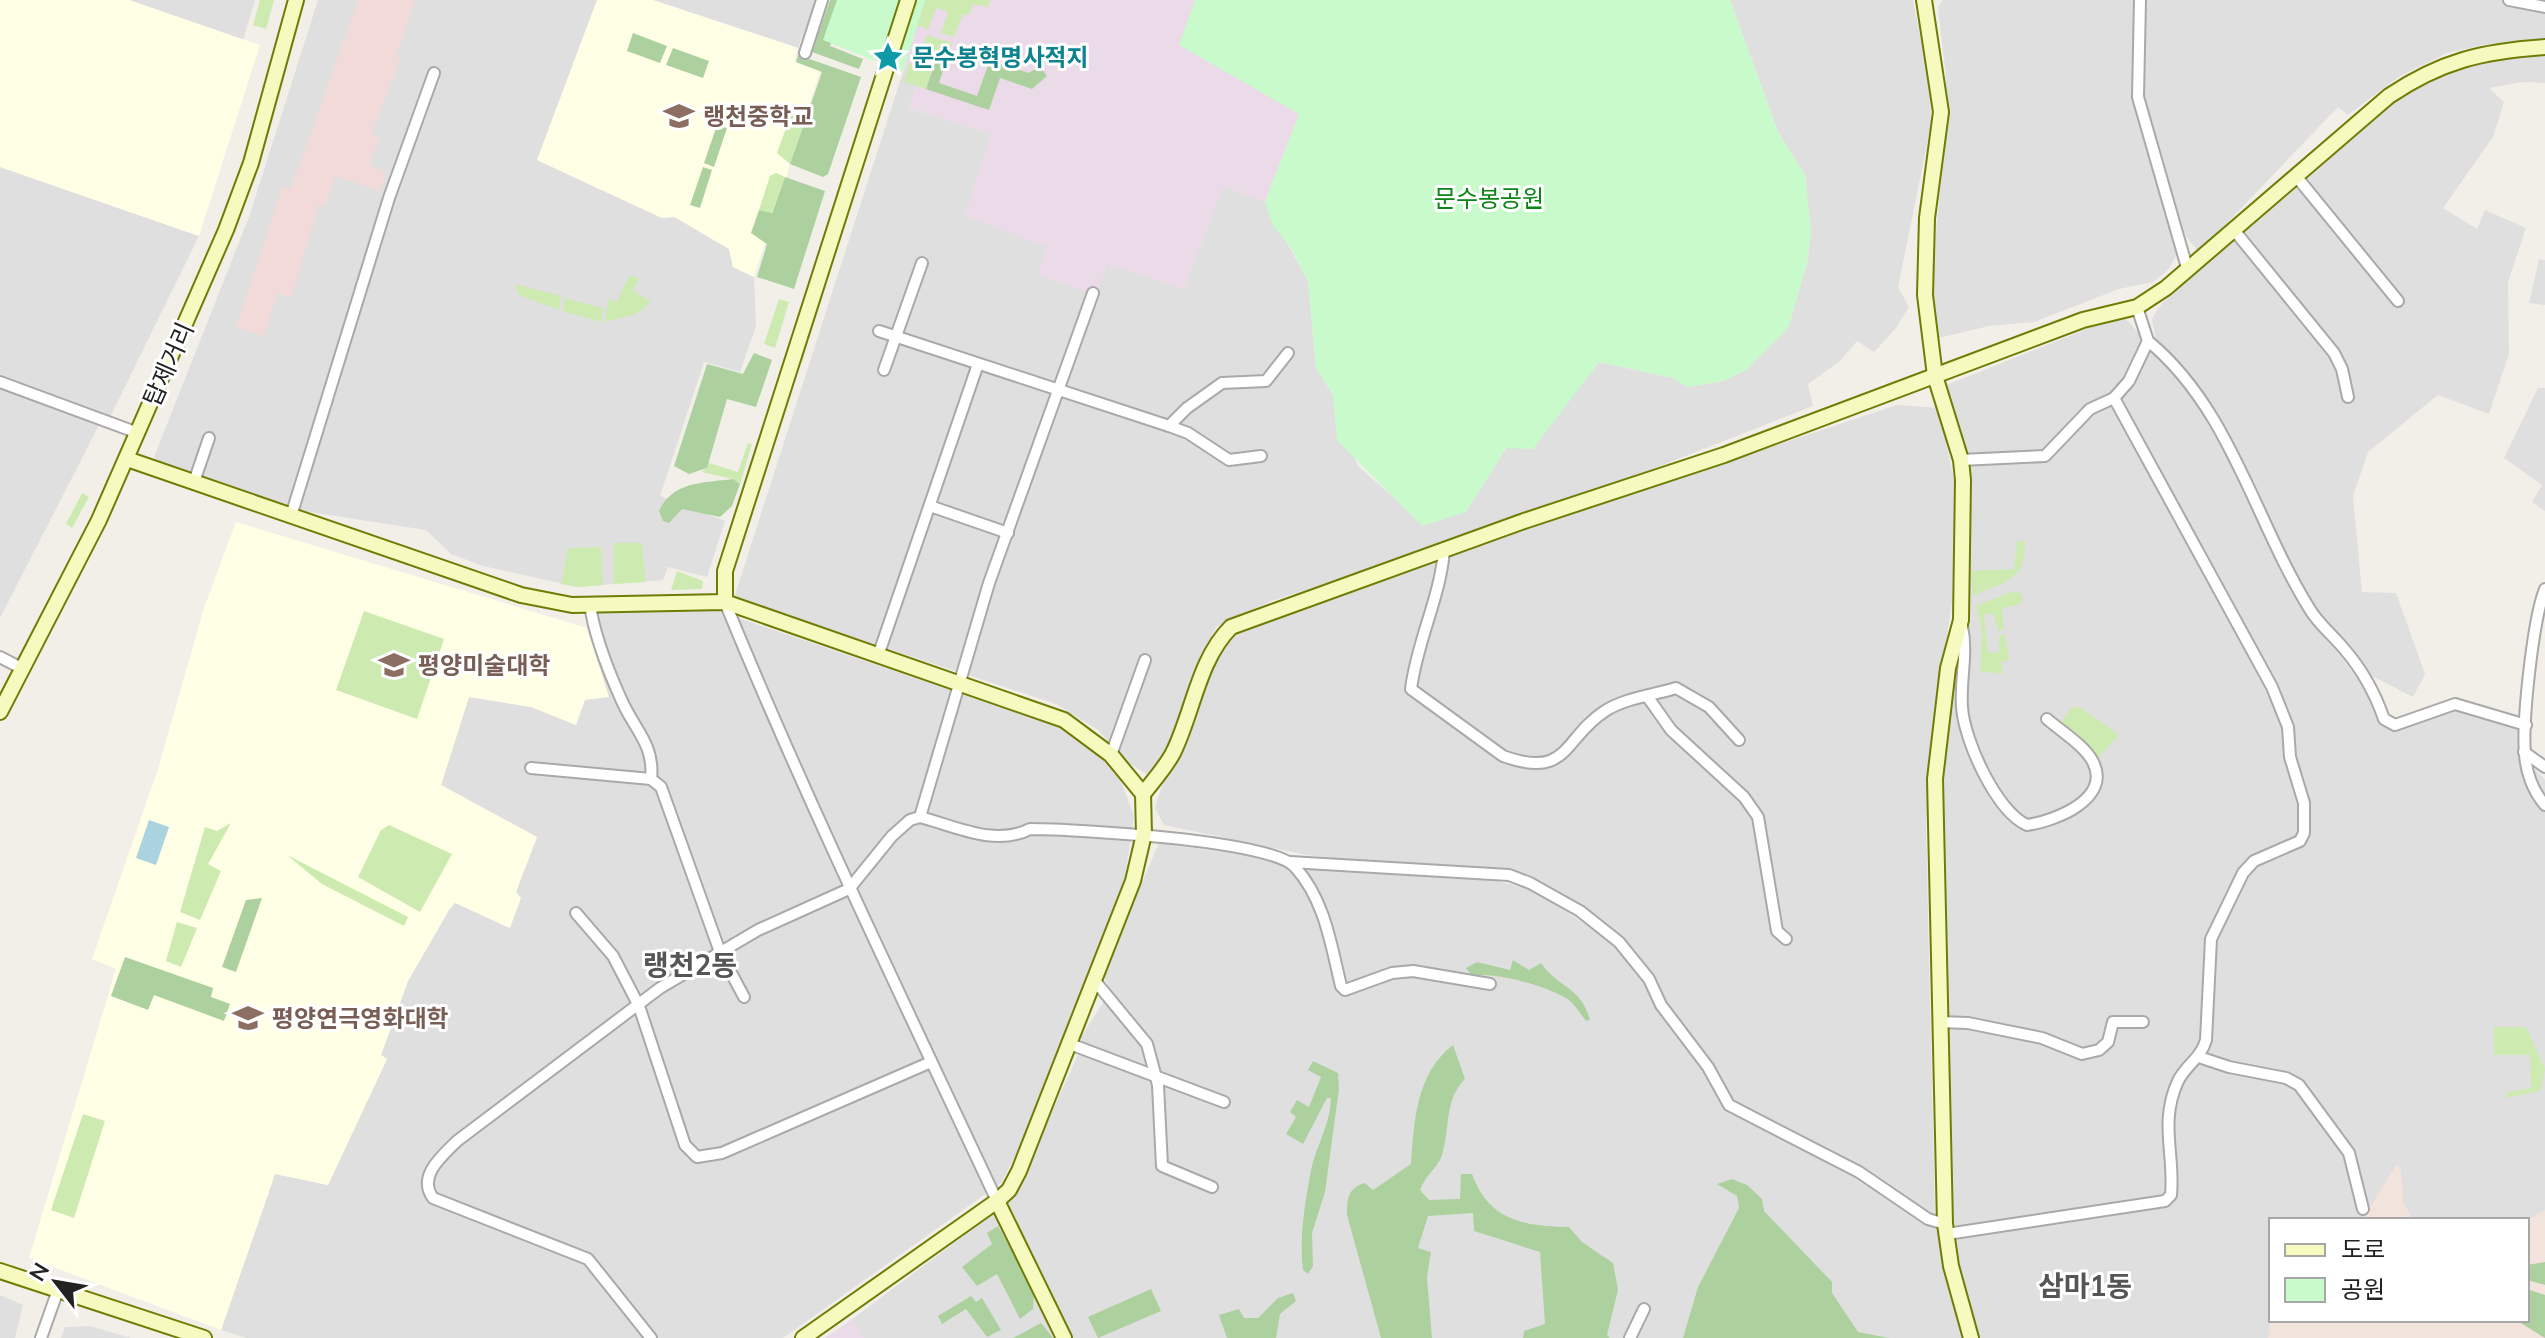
<svg xmlns="http://www.w3.org/2000/svg" width="2545" height="1338" viewBox="0 0 2545 1338" font-family="Mulish,'Noto Sans KR',sans-serif">
	<style>
		.residential { fill: #e0dfdf; fill-rule: evenodd }
		.commercial { fill: #f2dad9 }
		.industrial { fill: #ebdbe8 }
		.education { fill: #ffffe5 }
		.military { fill: #f3e3dd }
		.grass { fill: #cdebb0 }
		.forest { fill: #add19e }
		.park { fill: #c8facc }
		.water { fill: #aad3df }
		.lines { fill: none; stroke-linecap: round; stroke-linejoin: round }
		.street-casing { stroke: #a9a9a9; stroke-width: 14 }
		.secondary-casing { stroke: #707d05; stroke-width: 18 }
		.street { stroke: #fff; stroke-width: 10 }
		.secondary { stroke: #f7fabf; stroke-width: 14 }
		.labels { text-anchor: middle; dominant-baseline: central; stroke-width: 6; stroke-linejoin: round; paint-order: stroke }
		.culture-label { font-size: 24px; font-weight: bold; fill: #0d838f; stroke: #fff; text-anchor: start }
		.education-label { font-size: 24px; font-weight: bold; fill: #785e54; stroke: #fff; text-anchor: start }
		.park-label { font-size: 24px; fill: #0c8416; stroke: #fff }
		.street-label { font-size: 24px; fill: #222; stroke: #fff }
		.quarter-label { font-size: 28px; font-weight: bold; fill: #555; stroke: #fff }
	</style>
	<rect width="100%" height="100%" fill="#f2efe9"/>
	<g class="residential">
		<path d="M129 0H255L243 40Z"/>
		<path d="M318 0H597L537 160 662 218 674 217 729 249 733 267 754 277 756 326 740 372 704 362 660 496 725 521 707 577 668 567 663 580 578 587 483 566 451 554 426 530 303 511 159 463 154 457 249 217Z"/>
		<path d="M653 0H816L798 48Z"/>
		<path d="M1730 0H1913L1930 86 1931 125 1898 287 1909 307 1896 328 1874 352 1857 341 1840 361 1808 384 1813 406 1660 466 1389 563 1271 601 1216 627 1193 675 1166 755 1150 776 1124 760 1098 730 1056 704 734 598 903 72 919 79 909 108 991 134 1048 247 1039 276 1106 264 1224 186 1265 202 1308 281 1316 368 1333 395 1358 466 1399 502 1466 512 1506 448 1599 362 1673 378 1687 387 1723 381 1746 370 1788 328 1807 263 1811 232 1805 175 1778 132Z"/>
		<path d="M1942 0H2136L2134 76 2146 139 2177 254 2168 270 2153 282 2119 289 2034 322 1989 326 1938 338 1932 279 1946 121V76L1938 8Z"/>
		<path d="M2145 0H2545V40L2483 45 2447 53 2400 76 2348 115 2338 107 2206 245 2197 250 2186 236 2142 103Z"/>
		<path d="M2545 53V83L2522 82 2489 88 2504 102 2493 137 2443 208 2477 229 2485 210 2526 228 2508 282 2509 354 2489 414 2438 395 2368 452 2353 496 2362 592 2396 593 2425 674 2413 697 2372 676 2349 643 2312 604 2199 389 2156 341 2152 319 2158 308 2188 277 2405 93 2462 61Z"/>
		<path d="M0 167 199 236 110 417 0 380Z"/>
		<path d="M2539 259 2545 260V305L2529 303Z"/>
		<path d="M2126 319 2194 393 2305 609 2365 689 2378 723 2391 728 2451 708 2521 728 2520 754 2545 780V1338H1978L1949 1222 1941 784 1959 652 1967 626 1970 480 1965 448 1944 386 2097 325ZM2271 1220H2527V1320H2271Z"/>
		<path d="M0 384 99 425 0 618Z"/>
		<path d="M2538 388H2545V511L2532 502 2542 485 2504 458Z"/>
		<path d="M1897 405 1939 408 1956 490 1955 580 1929 763 1926 828 1935 1217 1732 1101 1665 1003 1658 981 1635 950 1598 919 1537 882 1307 855 1164 825 1155 808 1161 788 1209 667 1232 634 1524 529Z"/>
		<path d="M715 610 1061 728 1091 745 1117 771 1134 816 1123 891 1043 1102 1001 1183 783 1338H246L221 1330 275 1174 328 1185 387 1059 381 1055 408 981 449 910 455 902 509 928 515 893 537 837 441 785 469 697 531 707 576 724 595 650 587 628 597 611Z"/>
		<path d="M1159 843 1315 865 1497 881 1533 890 1606 938 1644 977 1659 1008 1716 1087 1726 1110 1853 1174 1937 1229 1965 1338H864L851 1320 989 1217 1012 1197 1020 1183 1081 1048V1037L1111 990 1104 977 1105 968Z"/>
		<path d="M0 1295 23 1305 15 1338H0Z"/>
		<path d="M90 1326 131 1338H61L65 1327Z"/>
	</g>
	<path class="commercial" d="M358 0H415L396 55 400 60 371 134 379 137 369 165 386 172 380 191 335 176 325 206 318 205 291 298 277 293 264 336 236 327 282 187 291 189Z"/>
	<g class="industrial">
		<path d="M925 0H1195L1299 114 1265 202 1224 186 1184 289 1107 264 1096 295 1038 275 1047 247 965 216 991 134 909 108 919 79 903 72Z"/>
		<path d="M851 1320 864 1338H825Z"/>
	</g>
	<g class="education">
		<path d="M0 0H129L260 45 199 236 0 167Z"/>
		<path d="M597 0H653L798 48 794 62 820 71 754 277 733 267 729 249 675 217 662 218 537 160Z"/>
		<path d="M236 522 587 628 609 697 585 700 576 725 531 707 469 697 441 785 537 837 516 892 521 898 510 928 455 903 449 910 408 981 381 1055 387 1059 328 1185 275 1174 221 1330 29 1258 116 969 92 959 158 769 204 608Z"/>
	</g>
	<g class="military">
		<path d="M2397 1164 2401 1170 2403 1202 2413 1220H2362Z"/>
		<path d="M2545 1210V1338H2268L2271 1316V1320H2527V1220Z"/>
	</g>
	<g class="grass">
		<path d="M260 0H274L266 29 253 25Z"/>
		<path d="M924 0H990L988 7 973 4 969 15 963 14 954 37 941 33 948 12 936 8 928 29 916 25Z"/>
		<path d="M927 35 952 43 947 57 937 54 926 89 904 82 909 63 924 67 928 53 922 51Z"/>
		<path d="M794 106 808 111 790 164 777 153Z"/>
		<path d="M776 173 785 177 771 214 759 210 770 176Z"/>
		<path d="M838 233 842 234 802 362 798 361Z"/>
		<path d="M630 275 639 279 633 290 651 302 636 314 605 322 608 299 616 302Z"/>
		<path d="M514 284 561 296 559 310 519 295Z"/>
		<path d="M564 298 603 308 601 322 563 311Z"/>
		<path d="M779 299 789 302 775 348 764 344Z"/>
		<path d="M748 443 752 444 740 484 733 479 701 472 707 468 706 462 738 472Z"/>
		<path d="M82 493 89 497 72 528 66 524Z"/>
		<path d="M2017 541H2025C2025 583 2006 580 1973 596L1971 571 2014 569Z"/>
		<path d="M614 543H642L646 582 614 584Z"/>
		<path d="M601 547 603 585 578 587 561 584 568 548Z"/>
		<path d="M677 571 703 581 702 589 671 590Z"/>
		<path d="M2011 592 2021 593 2023 600 2019 605 2002 608 2004 629 1998 631 1993 613 1984 615 1988 652 1999 653V635H2005L2009 660 2001 662 2003 674 1980 671 1982 631 1976 606Z"/>
		<path d="M364 611 444 639 417 719 336 690Z"/>
		<path d="M2080 707 2119 735 2096 760 2060 725 2071 708Z"/>
		<path d="M231 823 208 864 221 871 200 920 180 912 205 827 217 831Z"/>
		<path d="M389 825 452 854 420 912 358 877 381 830Z"/>
		<path d="M287 855 408 917 404 926 322 884Z"/>
		<path d="M177 922 197 928 181 967 166 961Z"/>
		<path d="M2494 1027H2526L2545 1069 2540 1091 2506 1098V1093L2531 1088 2530 1055H2494Z"/>
		<path d="M83 1114 105 1121 74 1218 51 1210Z"/>
	</g>
	<g class="forest">
		<path d="M830 0H845L830 46 863 59 859 69 812 52Z"/>
		<path d="M633 33 667 46 660 63 627 51Z"/>
		<path d="M673 48 709 61 703 78 666 65Z"/>
		<path d="M938 54 947 57 939 83 977 96 990 60 1029 73 1040 66 1047 76 1032 89 1000 78 989 110 926 89Z"/>
		<path d="M798 55 861 77 828 174 823 177 790 164 822 72 796 62Z"/>
		<path d="M717 125 727 128 714 167 704 163Z"/>
		<path d="M703 167 712 170 700 208 690 205Z"/>
		<path d="M785 177 825 191 794 289 757 277 767 244 751 233 759 210 772 213Z"/>
		<path d="M754 353 772 360 756 407 727 399 707 468 689 474 674 466 707 364 743 374Z"/>
		<path d="M733 479 740 484 732 506 720 517 682 509 669 523 663 521 659 511C673 481 703 483 733 479Z"/>
		<path d="M262 898 236 972 222 967 246 900Z"/>
		<path d="M125 957 213 988 211 997 230 1004 224 1021 154 995 148 1010 111 996Z"/>
		<path d="M1513 960 1529 970 1541 963C1559 989 1581 986 1590 1020L1586 1021C1581 1015 1576 1006 1570 1001 1552 987 1493 971 1472 976L1466 968 1477 962 1510 970Z"/>
		<path d="M1453 1045 1465 1079C1443 1101 1451 1130 1441 1158 1437 1167 1426 1175 1420 1190L1429 1200 1460 1199 1461 1174H1472C1489 1221 1524 1226 1569 1227L1582 1242 1613 1263 1618 1290 1607 1335 1610 1338H1523L1524 1331 1545 1324 1540 1252 1474 1231 1473 1213 1428 1216 1418 1248 1431 1252 1427 1277 1432 1338H1381L1347 1215C1347 1198 1348 1188 1365 1183L1373 1190 1411 1164C1414 1122 1416 1073 1453 1045Z"/>
		<path d="M1313 1061 1338 1073 1339 1089 1325 1192 1312 1233 1313 1266 1308 1274 1303 1270C1299 1238 1305 1202 1311 1170 1317 1144 1330 1125 1331 1098H1327L1303 1144 1286 1134 1296 1117 1290 1112 1297 1100 1309 1107 1321 1077 1308 1070Z"/>
		<path d="M1732 1179 1747 1185 1762 1199 1764 1211 1832 1282V1293L1858 1332 1889 1338H1683L1698 1287 1739 1208 1737 1196 1717 1184Z"/>
		<path d="M998 1226 1034 1292 1033 1309 1020 1319 997 1274 977 1286 962 1267 992 1244 987 1233Z"/>
		<path d="M2545 1262V1285L2527 1280V1265Z"/>
		<path d="M1151 1289 1161 1311 1098 1338 1088 1317Z"/>
		<path d="M2527 1289 2545 1295V1338L2516 1320H2527Z"/>
		<path d="M1293 1293 1296 1301 1280 1314 1276 1338H1227L1219 1315 1239 1309 1244 1318H1258L1278 1298Z"/>
		<path d="M971 1296 976 1302 982 1298 1001 1330 987 1337 966 1309 942 1324 938 1316Z"/>
		<path d="M1041 1323 1053 1338H1013Z"/>
	</g>
	<g class="park">
		<path d="M837 0H925L903 72 823 40Z"/>
		<path d="M1195 0H1730L1778 132 1805 175 1811 232 1807 263 1788 328 1746 370 1723 381 1687 387 1673 378 1599 362 1533 449 1506 448 1466 512 1422 526 1337 440 1333 395 1316 368 1308 281 1290 246 1273 226 1265 202 1299 114 1179 45Z"/>
	</g>
	<path class="water" d="M149 820 169 827 156 865 136 858Z"/>
	<g class="lines">
		<g class="street-casing">
			<g id="street">
				<path d="M2140 0 2138 97 2188 271"/>
				<path d="M2509 0 2545 7"/>
				<path d="M805 53 822 0"/>
				<path d="M2296 176 2398 301"/>
				<path d="M2234 230 2334 353 2342 369 2348 397"/>
				<path d="M879 331 1169 426 1188 433 1229 460 1261 456"/>
				<path d="M2148 341C2230 408 2255 521 2309 608 2318 624 2334 636 2345 650 2363 671 2375 693 2384 719L2395 725 2455 704 2526 725"/>
				<path d="M884 370 922 263"/>
				<path d="M0 382 138 433"/>
				<path d="M1169 426 1187 408 1222 383 1266 381 1288 353"/>
				<path d="M1961 460 2045 456 2090 409 2114 398 2129 381 2148 341 2137 307"/>
				<path d="M194 482 209 438"/>
				<path d="M930 506 1008 533"/>
				<path d="M291 516 389 198 434 73"/>
				<path d="M1444 551C1440 598 1417 641 1411 689L1503 756C1569 780 1563 738 1605 711 1625 698 1654 695 1676 688L1709 707 1739 740"/>
				<path d="M2545 589C2533 619 2522 721 2525 754 2526 772 2533 791 2545 805"/>
				<path d="M725 602C808 805 904 1002 997 1201"/>
				<path d="M590 604C594 636 608 670 621 699 633 728 655 744 651 779"/>
				<path d="M1962 626C1968 654 1960 679 1962 707 1964 740 1996 811 2027 825 2055 821 2112 799 2093 762 2085 746 2061 731 2047 719"/>
				<path d="M879 653 978 364"/>
				<path d="M0 657 23 669"/>
				<path d="M1647 696 1671 730 1744 797 1758 817 1777 931 1786 939"/>
				<path d="M2524 752 2545 767"/>
				<path d="M1111 755 1145 660"/>
				<path d="M531 768 651 779 661 787 720 952 744 997"/>
				<path d="M920 817 989 583 1093 293"/>
				<path d="M1290 862 1509 875 1530 883 1580 911 1619 942 1649 979 1661 1005 1708 1067 1729 1105 1859 1172 1928 1219 1945 1224"/>
				<path d="M576 913 613 956 639 1006 685 1145 697 1157 722 1153 931 1062"/>
				<path d="M1095 981 1147 1044 1158 1085 1162 1166 1212 1187"/>
				<path d="M1939 1022 1968 1023 2042 1038 2082 1054 2099 1050 2108 1042 2113 1022H2143"/>
				<path d="M1070 1044 1224 1102"/>
				<path d="M2199 1057 2229 1067 2286 1078 2299 1085 2349 1153 2363 1209"/>
				<path d="M1947 1234 2165 1201 2171 1195C2175 1155 2159 1122 2178 1081 2186 1065 2201 1058 2206 1040L2211 939 2243 873 2254 861 2300 841 2304 833V803L2290 757 2288 727 2272 687 2114 398"/>
				<path d="M41 1338 58 1290"/>
				<path d="M651 1338 588 1259 433 1198C417 1176 442 1156 457 1141L660 988 758 930 849 889 892 836 910 820 920 817C955 826 995 847 1030 829 1073 829 1272 840 1295 867 1325 900 1331 945 1341 986L1345 990 1392 973 1413 971 1490 984"/>
				<path d="M1630 1338 1644 1309"/>
			</g>
		</g>
		<g class="secondary-casing">
			<g id="secondary">
				<path d="M1924 0 1941 112 1927 218 1925 295 1935 376 1961 460 1963 480 1961 620 1948 668 1935 779 1945 1224 1951 1266 1971 1338"/>
				<path d="M127 459 521 595 572 605 725 602 1064 720 1111 755 1143 794 1144 834 1133 881 1019 1171 1009 1190 997 1201 803 1338"/>
				<path d="M725 602V571L908 0"/>
				<path d="M0 712 99 520 226 230 251 163 296 0"/>
				<path d="M1143 794C1153 781 1165 768 1173 753 1193 713 1198 660 1231 627L1524 521 1724 455 2083 320 2137 307 2166 288 2389 96C2441 61 2483 51 2545 47"/>
				<path d="M997 1201 1064 1338"/>
				<path d="M0 1271 204 1338"/>
			</g>
		</g>
		<use href="#street" class="street"/>
		<use href="#secondary" class="secondary"/>
	</g>
	<defs>
		<g id="sight-bare" transform="scale(2.4)"><path d="M0-6L1.8-2.2L6-1.7L2.9 1.2L3.7 5.4L0 3.3L-3.7 5.4L-2.9 1.2L-6-1.7L-1.8-2.2Z" fill="#0f9aa8" stroke="#fff" stroke-width="2.5" paint-order="stroke"/></g>
		<g id="school-bare" transform="scale(2.4)"><path d="M0-5L7-2L0 1L-7-2ZM-4 1L0 2.5L4 1V4Q0 6-4 4Z" fill="#8d6e63" stroke="#fff" stroke-width="2.5" paint-order="stroke"/></g>
		<g id="university-bare" transform="scale(2.4)"><path d="M0-5L7-2L0 1L-7-2ZM-4 1L0 2.5L4 1V4Q0 6-4 4Z" fill="#8d6e63" stroke="#fff" stroke-width="2.5" paint-order="stroke"/></g>
	</defs>
	<g fill-rule="evenodd">
		<use href="#sight-bare" x="888" y="57"/>
		<use href="#school-bare" x="679" y="116"/>
		<use href="#university-bare" x="394" y="665"/>
		<use href="#university-bare" x="248" y="1018"/>
	</g>
	<g class="labels">
		<g class="culture-label">
			<text x="912" y="57">문수봉혁명사적지</text>
		</g>
		<g class="education-label">
			<text x="703" y="116">랭천중학교</text>
			<text x="418" y="665">평양미술대학</text>
			<text x="272" y="1018">평양연극영화대학</text>
		</g>
		<g class="park-label">
			<text x="1489" y="198">문수봉공원</text>
		</g>
		<g class="street-label">
			<text transform="translate(168 364) rotate(-66)">탑제거리</text>
		</g>
		<g class="quarter-label">
			<text x="690" y="964">랭천2동</text>
			<text x="2085" y="1285">삼마1동</text>
		</g>
	</g>
	<rect x="2269" y="1218" width="260" height="104" fill="#ffffff" stroke="#a7a7a7" stroke-width="2"/>
	<rect x="2285" y="1244" width="40" height="12" fill="#f7fabf" stroke="#a7a7a7" stroke-width="2"/>
	<text x="2341" y="1258" font-size="24" fill="#222222">도로</text>
	<rect x="2285" y="1278" width="40" height="24" fill="#c8facc" stroke="#a7a7a7" stroke-width="2"/>
	<text x="2341" y="1298" font-size="24" fill="#222222">공원</text>
	<g transform="translate(56 1282) rotate(301)" stroke="#ffffff" stroke-width="6" paint-order="stroke">
	<path d="M0-6L14 30L0 20L-14 30Z" fill="#222222"/>
	<text y="-12" font-size="22" font-weight="bold" text-anchor="middle" fill="#222222">N</text>
	</g>
</svg>
